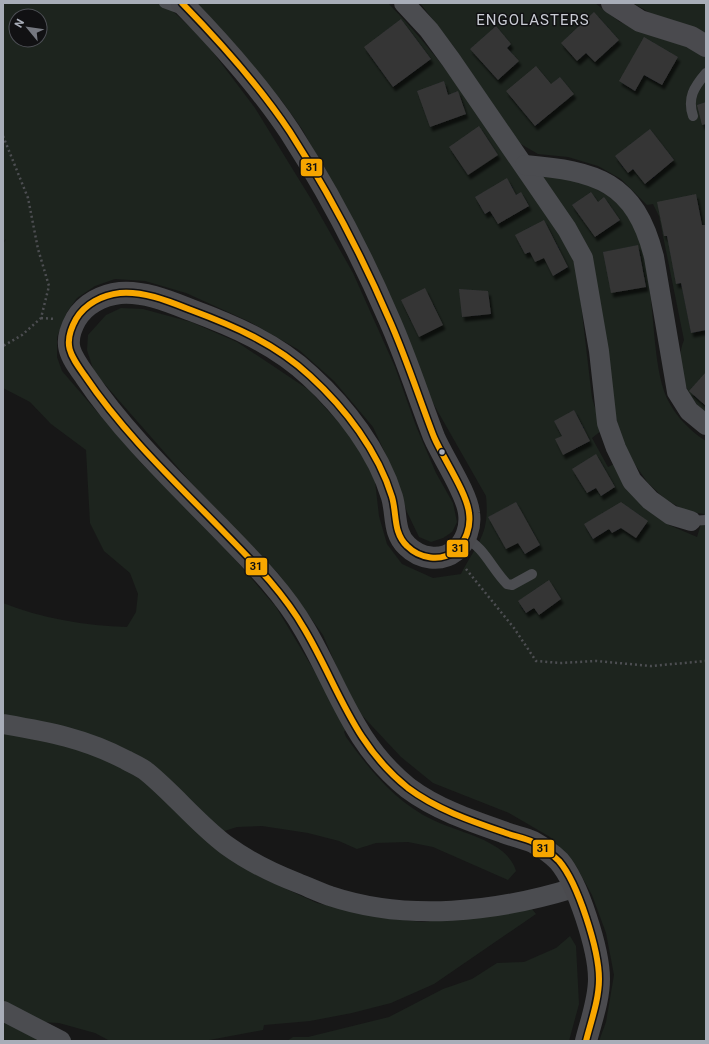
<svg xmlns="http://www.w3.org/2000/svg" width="709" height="1044" viewBox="0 0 709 1044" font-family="Roboto,sans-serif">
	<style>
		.green { fill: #1d241e; fill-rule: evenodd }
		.building { fill: #353536; filter: url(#shadow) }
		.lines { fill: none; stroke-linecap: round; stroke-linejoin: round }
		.path { stroke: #4d4e52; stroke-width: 2.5; stroke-dasharray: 2 3; stroke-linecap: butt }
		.service { stroke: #4b4c50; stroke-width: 10 }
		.minor { stroke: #4b4c50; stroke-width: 20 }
		.secondary { stroke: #4a4a4e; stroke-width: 22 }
		.bus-1-casing { stroke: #111113; stroke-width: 9 }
		.bus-1 { stroke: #f7a600; stroke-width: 6 }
		.bus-dot { fill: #a8adb8; stroke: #111113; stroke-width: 1.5 }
		.labels { text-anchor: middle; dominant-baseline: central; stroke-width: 3; stroke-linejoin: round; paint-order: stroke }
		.quarter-label { font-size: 15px; letter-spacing: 1px; fill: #c9ccd4; stroke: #111113 }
		.line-badge { stroke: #111113; stroke-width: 1.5 }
		.pale-badge-label { font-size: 11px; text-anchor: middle; font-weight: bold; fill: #111 }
	</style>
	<defs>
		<filter id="shadow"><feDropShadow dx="2.5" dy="4.5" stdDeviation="1" flood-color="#0009"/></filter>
	</defs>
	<rect width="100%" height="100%" fill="#171717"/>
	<g class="green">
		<path d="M3 3H164L203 39 255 108 311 199 353 273 395 367 416 426 436 473 453 503 457 522 452 532 443 538 431 542 419 537 407 512 391 466 373 427 334 381 299 350 250 322 186 293 145 281 115 279 95 286 77 298 67 312 57 337V357L62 371 142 464 220 542 276 607 324 687 340 675 323 635 278 573 216 511 94 372 87 350 88 335 106 315 121 308 143 309 191 322 237 342 309 390 354 439 375 481 379 516 387 544 402 564 433 578 461 574C477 542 490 536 486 496L433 403 336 191 302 129 282 101 196 3H388C459 75 511 163 567 246L577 270 592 398 602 430 592 438 608 467 614 464 641 505 669 525 697 537 704 514 686 511 665 499 648 483 631 459 622 439 613 408 604 325 543 178 545 175C566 179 586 182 605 194 663 230 645 333 664 391 671 411 688 430 706 441V1041H599L606 1022 614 975 606 933 592 895 576 866 550 837 509 813 433 783 401 757 357 710 344 732 346 737C370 770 395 802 433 820 459 833 507 840 516 871L508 880 433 847 408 842 376 843 357 849 339 841 308 833 262 826 237 827 212 835 219 852 260 877 317 903 377 917 423 922 532 909 536 914 434 984 391 1003 352 1013 310 1021 264 1025 263 1030 204 1041H110L95 1033 59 1023 41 1022 61 1041H3V603C40 618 87 626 127 627L136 612 138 594 130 573 104 551 90 523 86 450 51 424 30 402 3 388V244L6 239 3 242ZM16 16H40V40H16Z"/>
		<path d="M420 3H595L620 22 684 44 706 57V414C686 395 673 366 684 340L659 216 653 204 647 205 621 179 598 166 568 157 538 154 519 143 454 47Z"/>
		<path d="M633 3H706V34L652 14Z"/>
		<path d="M570 936 576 946 579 1004 569 1041H287L293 1037H308L389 1017 443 989 472 979 497 963 524 962 556 948Z"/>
	</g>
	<g class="building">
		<path d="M594 12 619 40 595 62 586 53 577 61 561 43Z"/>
		<path d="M401 19 431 59 393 87 364 47Z"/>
		<path d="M496 26 511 44 507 48 519 61 498 80 470 49Z"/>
		<path d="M644 37 678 57 662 85 644 75 635 91 619 81Z"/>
		<path d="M536 66 551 84 560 77 574 94 535 126 506 91Z"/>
		<path d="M444 81 448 95 458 91 466 114 430 127 417 91Z"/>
		<path d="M706 102V124L702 125 697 105Z"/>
		<path d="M479 126 498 155 468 175 449 147Z"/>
		<path d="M650 129 674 160 645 184 633 169 628 173 615 156Z"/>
		<path d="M507 178 516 195 521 192 529 206 498 224 490 211 485 214 475 197Z"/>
		<path d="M591 192 598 202 604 197 620 220 595 237 572 205Z"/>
		<path d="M696 194 702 225H705L706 232V330L691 333 681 283 676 284 667 236H664L657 202Z"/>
		<path d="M544 220 568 267 553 276 544 258 535 262 530 252 525 254 515 235Z"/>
		<path d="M638 245 646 287 611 293 603 252Z"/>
		<path d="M425 288 443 325 419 337 401 300Z"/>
		<path d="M459 289 488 291 491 314 462 317Z"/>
		<path d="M706 372V406L689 391Z"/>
		<path d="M574 410 590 441 563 455 555 439 562 436 554 421Z"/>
		<path d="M596 454 615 487 601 496 596 488 587 493 572 469Z"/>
		<path d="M516 502 540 545 525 554 518 543 506 549 488 517Z"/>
		<path d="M621 502 648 521 636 538 621 528 612 533 609 529 593 539 584 524Z"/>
		<path d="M549 580 561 599 539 615 534 608 526 613 518 601Z"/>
	</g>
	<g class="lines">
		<g class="path">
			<path d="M3 136 28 198 38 249 49 286 41 318 22 335 3 346"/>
			<path d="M41 318 55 319"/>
			<path d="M466 569 514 628 536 661 560 663 596 661 651 666 706 661"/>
		</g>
		<g class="service">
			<path d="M164 3 183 10"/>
			<path d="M693 116C687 98 694 87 706 73"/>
			<path d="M691 521 706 520"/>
			<path d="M465 538C484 547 492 569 507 584L512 585 532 574"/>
		</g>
		<g class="minor">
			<path d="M404 3 429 30 451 60 567 229 583 258 599 351 607 423 616 448 632 481 650 500 671 515 691 521"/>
			<path d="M525 165C596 171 635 181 654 257L677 392 689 411 706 425"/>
			<path d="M3 724C49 732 84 738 126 760 133 764 141 767 147 772 175 795 197 823 226 845 248 861 272 873 298 883 308 887 319 892 330 896 408 922 496 912 574 888"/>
			<path d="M3 1011 61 1041"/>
		</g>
		<g class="secondary">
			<path d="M182 3C220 42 260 87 290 132 328 191 361 254 389 319 406 357 419 398 434 437 443 458 467 493 469 513 471 527 466 542 455 551 441 562 420 559 407 546 393 533 397 514 392 497 378 451 345 408 310 376 276 344 234 326 191 310 168 301 144 291 120 293 102 295 85 304 76 319 62 344 70 355 85 376 122 431 171 478 218 526 250 559 282 590 305 630 339 688 353 744 408 788 436 809 471 821 503 832 513 836 524 838 533 842 542 847 552 854 559 861 578 883 599 950 599 979 599 1000 591 1021 586 1041"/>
			<path d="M612 3 640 21 691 37 706 46"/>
		</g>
		<g class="bus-1-casing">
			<path id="bus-1" d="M182 3C220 42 260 87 290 132 328 191 361 254 389 319 406 357 419 398 434 437 443 458 467 493 469 513 471 527 466 542 455 551 441 562 420 559 407 546 393 533 397 514 392 497 378 451 345 408 310 376 276 344 234 326 191 310 168 301 144 291 120 293 102 295 85 304 76 319 62 344 70 355 85 376 122 431 171 478 218 526 250 559 282 590 305 630 339 688 353 744 408 788 436 809 471 821 503 832 513 836 524 838 533 842 542 847 552 854 559 861 578 883 599 950 599 979 599 1000 591 1021 586 1041"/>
		</g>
		<use href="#bus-1" class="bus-1"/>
	</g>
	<circle class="bus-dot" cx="442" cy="452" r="3.5"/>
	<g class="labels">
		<g class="quarter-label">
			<text x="533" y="20">ENGOLASTERS</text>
		</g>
	</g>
	<g class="line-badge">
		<rect x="300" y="158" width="23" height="19" rx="4" fill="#f7a600"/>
		<rect x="446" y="539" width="23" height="19" rx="4" fill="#f7a600"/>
		<rect x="245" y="557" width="23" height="19" rx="4" fill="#f7a600"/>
		<rect x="532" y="839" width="23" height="19" rx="4" fill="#f7a600"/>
	</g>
	<g class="pale-badge-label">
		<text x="312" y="171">31</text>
		<text x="458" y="552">31</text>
		<text x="256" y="570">31</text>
		<text x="543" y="852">31</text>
	</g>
	<rect width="709" height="1044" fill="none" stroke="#a8adb8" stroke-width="8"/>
	<g transform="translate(28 28) rotate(299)"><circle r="19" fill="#111113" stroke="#4d4f55"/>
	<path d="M0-3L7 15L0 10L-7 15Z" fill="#757880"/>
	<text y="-6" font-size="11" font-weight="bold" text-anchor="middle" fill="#a8adb8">N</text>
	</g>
</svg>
